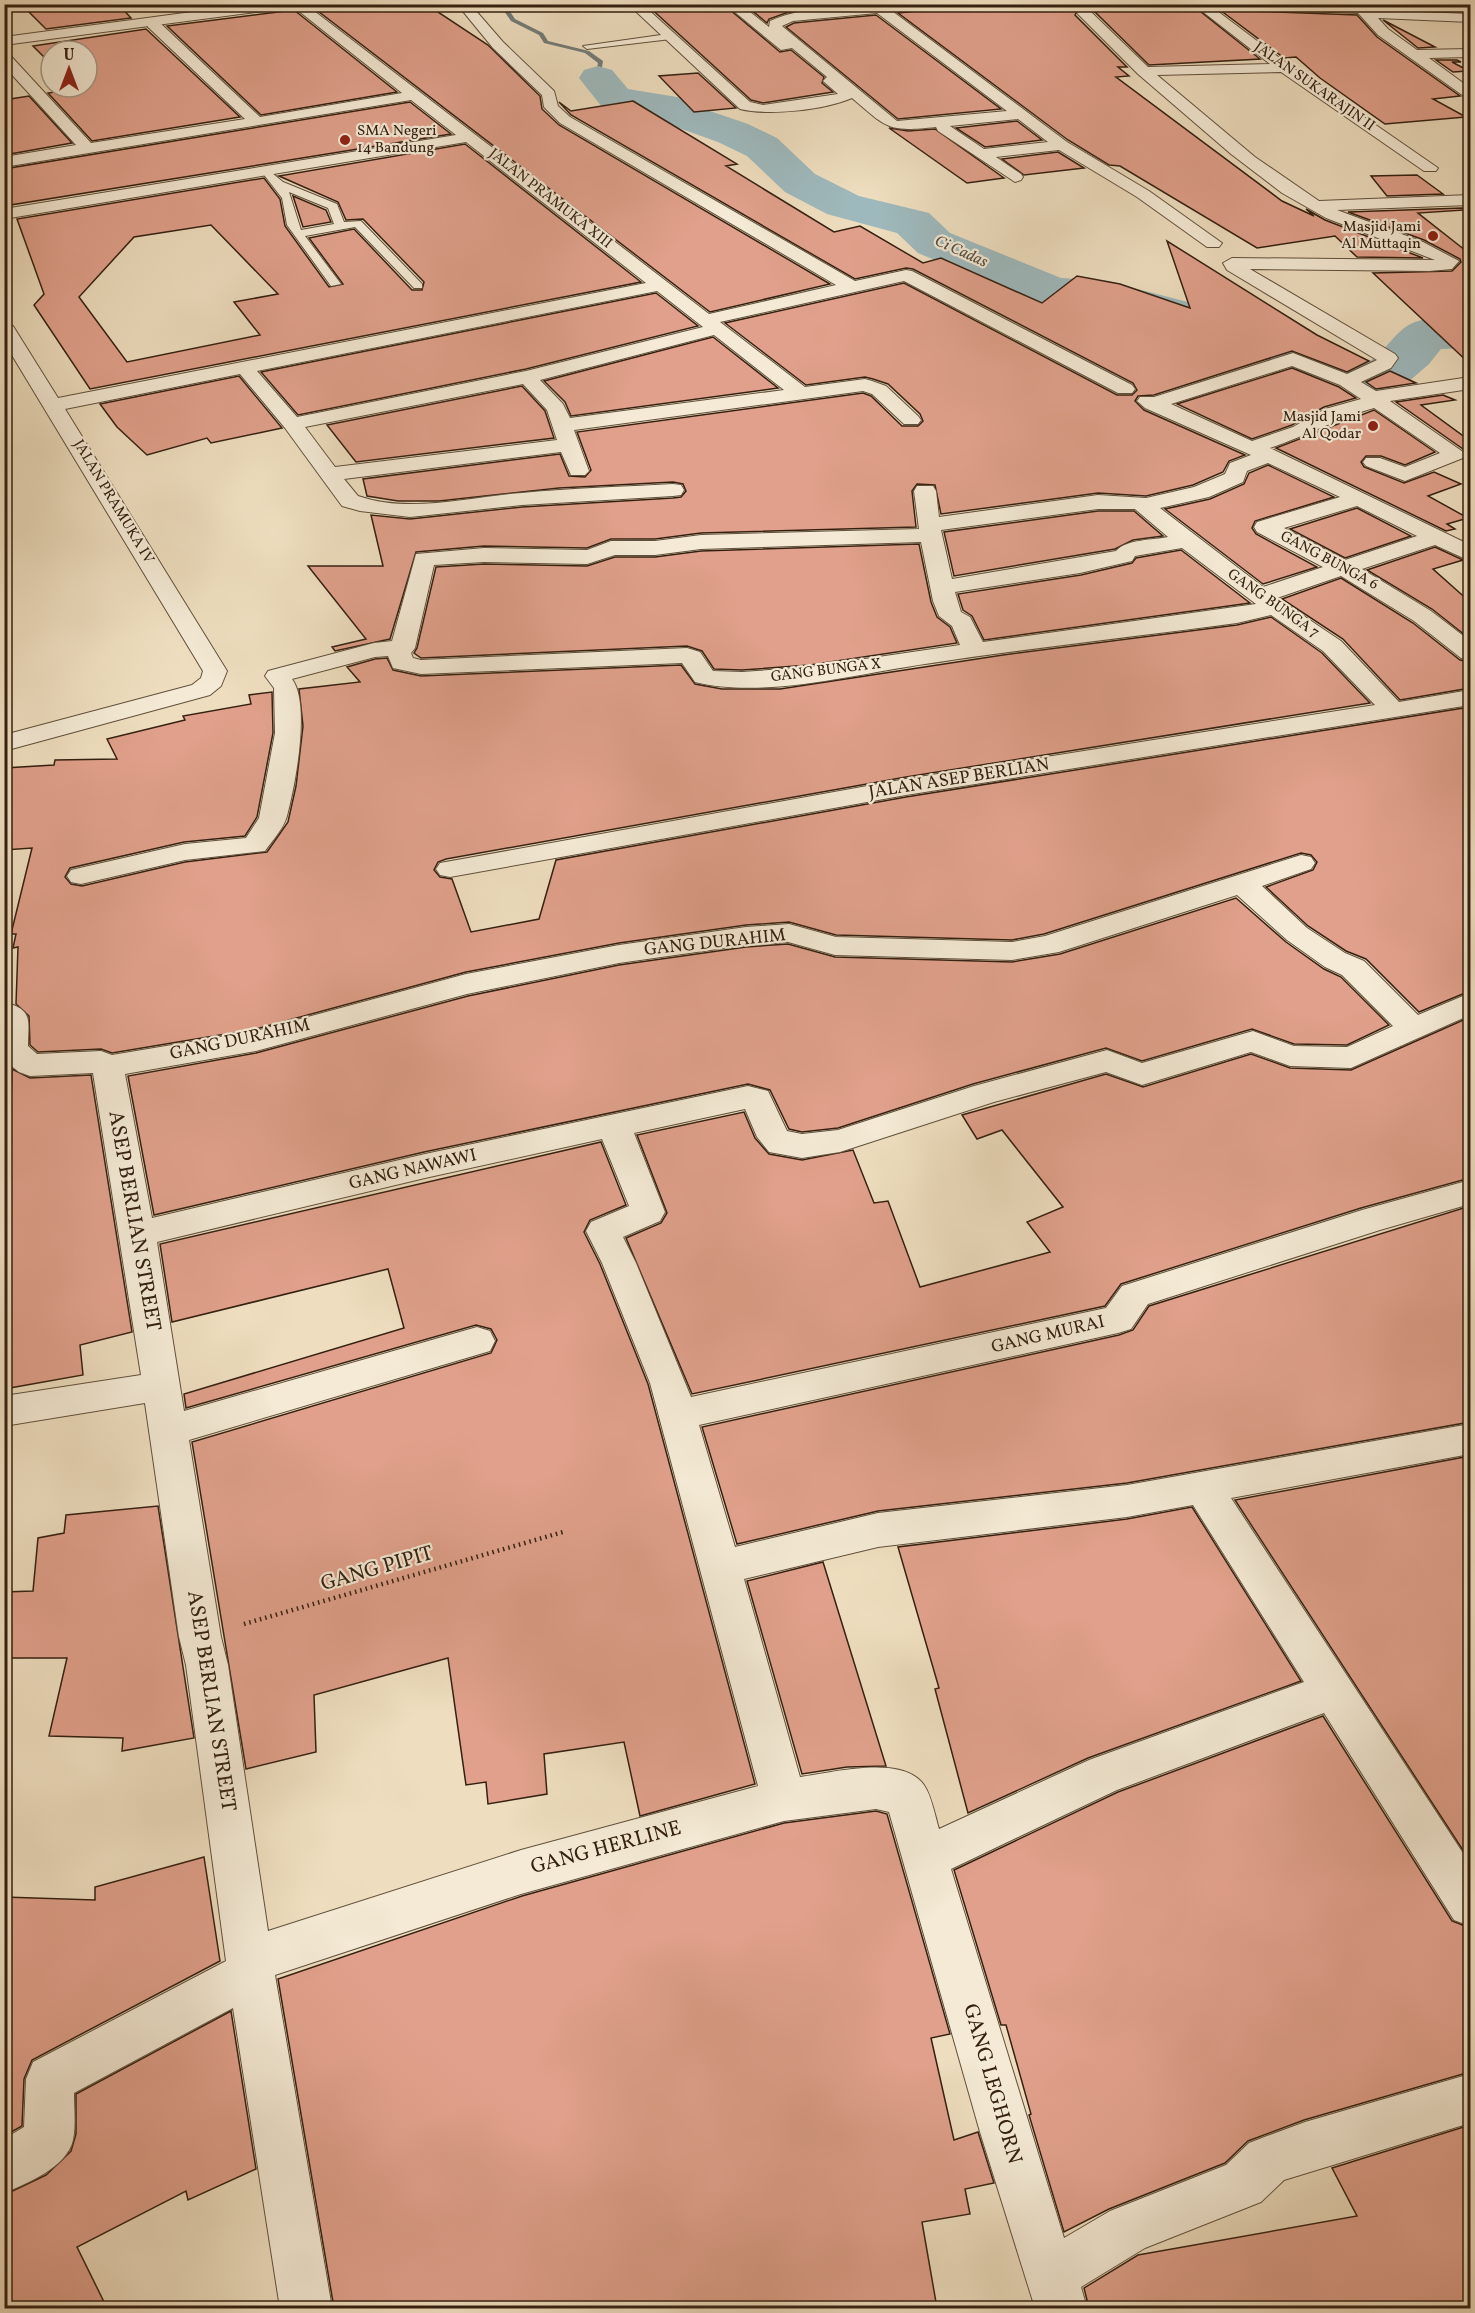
<svg xmlns="http://www.w3.org/2000/svg" width="1475" height="2313" viewBox="0 0 1475 2313" font-family="Vollkorn,serif">
	<style>
		.lines { fill: none; stroke-linecap: round; stroke-linejoin: round }
		.stream { fill: #747c78; fill-rule: evenodd }
		.river { fill: #9eb9bd; fill-rule: evenodd }
		.building { fill: #e0a08b; stroke: #342011; stroke-width: 1.5; fill-rule: evenodd }
		.service-casing { stroke: #62503c; stroke-width: 2 }
		.minor-casing { stroke: #62503c; stroke-width: 2 }
		.tertiary-casing { stroke: #62503c; stroke-width: 2 }
		.path { stroke: #342011; stroke-width: 4.5; stroke-dasharray: 1.5 4; stroke-linecap: butt }
		.service { fill: #f4ead5; fill-rule: evenodd }
		.minor { fill: #f4ead5; fill-rule: evenodd }
		.tertiary { fill: #f4ead5; fill-rule: evenodd }
		.poi-dot { fill: #8f2418; stroke: #f4ead5; stroke-width: 2 }
		.labels { text-anchor: middle; dominant-baseline: central; stroke-width: 4.5; stroke-linejoin: round; paint-order: stroke }
		.far-street-label { font-size: 15px; fill: #342011; stroke: #f4ead5 }
		.far-poi-label { font-size: 15px; fill: #342011; stroke: #f4ead5; text-anchor: end }
		.far-water-label { font-size: 16px; font-style: italic; fill: #544e45; stroke: #f4ead5 }
		.street-label { font-size: 18px; fill: #342011; stroke: #f4ead5 }
		.near-street-label { font-size: 21px; fill: #342011; stroke: #f4ead5 }
	</style>
	<rect width="100%" height="100%" fill="#eedebf"/>
	<filter id="stains"><feTurbulence type="fractalNoise" baseFrequency=".00333" numOctaves="4"/><feColorMatrix values="0 0 0 0 .2 0 0 0 0 .09 0 0 0 0 .02 0 0 0 .5 -.17"/></filter>
	<radialGradient id="worn" r=".72"><stop offset=".6" stop-color="#630" stop-opacity="0"/><stop offset="1" stop-color="#630" stop-opacity=".3"/></radialGradient>
	<g class="lines">
		<path class="stream" d="M499 4H505L515 19 543 33 548 41 589 51 603 61 600 79 595 78 598 63 585 53 544 43 539 35 511 21Z"/>
		<path class="river" d="M598 66 612 70 628 89 683 98 704 109 748 124 777 138 815 174 859 196 929 213 950 233 1061 278 1109 281 1126 286 1211 308 1370 361C1383 352 1392 338 1404 328 1421 315 1451 317 1470 318V348L1441 349 1429 364 1407 383 1368 394 1175 330 1107 310 1053 307 1036 302 918 253 897 233 827 214 785 192 747 156 718 142 676 127 659 117 602 107 579 78 584 70Z"/>
	</g>
	<g class="building">
		<path d="M70 4H118L131 18 46 29 27 10Z"/>
		<path d="M341 4H426L488 45 540 96 542 109 559 125 830 284 710 312 314 8Z"/>
		<path d="M646 4H723L780 52 791 50 824 77 822 83 833 92 763 103 751 100Z"/>
		<path d="M744 4H833L786 13 769 19 767 23Z"/>
		<path d="M935 4H1016L1027 11H1077L1075 15 1127 67H1118L1129 76 1116 77 1282 201 1314 216 1306 209 1325 220 1423 258 1357 257 1335 236 1257 248 1120 166 1109 165 1068 140 898 13 927 10Z"/>
		<path d="M1091 4H1191L1260 59 1149 65 1093 10Z"/>
		<path d="M1212 4 1223 10 1357 15 1377 37 1460 96 1433 99 1466 117 1385 124 1320 78 1296 57 1284 58Z"/>
		<path d="M294 10 397 92 261 115 167 26Z"/>
		<path d="M876 15 1001 109 898 119 786 27 794 23Z"/>
		<path d="M1383 20 1385 21 1435 47 1418 48Z"/>
		<path d="M146 29 240 117 92 141 48 93 76 89 74 87H87V51H51V64L33 46Z"/>
		<path d="M1436 60H1457L1461 62H1452L1469 71 1453 72Z"/>
		<path d="M698 73 736 108 694 112 659 76Z"/>
		<path d="M29 96 72 143 4 155V100Z"/>
		<path d="M633 101 737 164 726 166 834 232 860 226 923 263 941 258 1042 303 1077 276 1120 284 1190 308 1167 241 1317 335 1369 361 1347 372 1292 351 1154 395 1138 396 1135 401 1144 410 1245 455 1229 461 1223 472 1193 485 1146 496 1098 493 941 514 935 485 917 484 912 491 916 527 701 533 655 539H611L587 548 484 546 416 552 390 639 335 651 332 647 366 639 308 566H383L371 515 410 519 522 507 673 498 681 497 686 491 683 484 673 482 559 488 439 501H398L367 496 363 479 560 454 569 476 585 477 591 470 577 432 863 393 871 396 902 426H918L923 421 920 414 888 384 873 379 865 377 806 385 725 323 904 283 1117 395H1132L1137 390 1133 383 913 269 906 268 855 279 571 115 559 102 571 111Z"/>
		<path d="M410 102 451 134 4 206V169Z"/>
		<path d="M1017 121 1042 140 985 147 956 128Z"/>
		<path d="M889 128 908 131 935 129 1004 178 967 183Z"/>
		<path d="M465 144 641 282 90 389 34 305 44 294 17 219 264 178 280 199 285 226 329 287 343 284 309 238 354 229 412 290H422L424 282 363 219 346 220 338 202 279 176ZM211 225 278 294 234 302 260 335 127 362 79 297 134 237Z"/>
		<path d="M1058 152 1084 168 1024 175 1002 159Z"/>
		<path d="M1417 175 1443 194 1387 196 1371 176Z"/>
		<path d="M293 196 326 210 331 222 303 227Z"/>
		<path d="M1462 208 1465 210 1418 213 1470 254V364L1373 273 1452 271 1461 262 1460 259 1424 240 1348 212Z"/>
		<path d="M656 293 698 326 526 369 298 415 261 372Z"/>
		<path d="M713 337 778 388 571 416 565 402 544 381Z"/>
		<path d="M1292 368 1339 387 1356 398 1324 407 1292 425 1252 439 1177 404Z"/>
		<path d="M1390 371 1416 383 1376 389 1366 382Z"/>
		<path d="M239 376 282 428 211 443 207 438 147 455 117 427 100 404Z"/>
		<path d="M522 386 545 411 554 438 356 462 327 425Z"/>
		<path d="M1443 395 1455 400 1421 405 1470 441V447L1463 449 1396 402Z"/>
		<path d="M1374 410 1435 452 1405 465 1381 456H1366L1361 462 1364 467 1404 483 1434 472 1461 484 1428 496 1468 518 1447 524 1455 529 1446 531 1276 448Z"/>
		<path d="M1268 465 1334 497 1255 521 1252 528 1256 534 1317 567 1263 584 1165 509 1210 499 1244 484 1249 473Z"/>
		<path d="M1357 508 1411 536 1345 558 1290 529Z"/>
		<path d="M1098 511H1134L1163 536 1133 540 1115 549 954 576 944 532Z"/>
		<path d="M919 544 931 602 937 617 950 627 957 643 810 665 742 670 714 669 702 651 687 646 421 658 414 653 417 648 436 567 484 564 587 566 615 557H655L701 551Z"/>
		<path d="M1435 547 1463 560 1433 569 1470 602V639L1432 609 1367 570Z"/>
		<path d="M1181 550 1250 603 984 640 972 616 963 610 958 594 1081 575 1132 563 1136 558Z"/>
		<path d="M1341 578 1413 623 1460 660 1470 662V688L1400 700 1343 639 1282 599Z"/>
		<path d="M1271 617 1322 653 1370 703 906 777 446 859 438 862 434 870 440 877 452 879 471 932 539 919 556 860 906 797 1470 707V991L1419 1012 1366 959 1346 951 1308 926 1266 887 1313 870 1317 862 1311 855 1301 853 1044 934 1012 940 836 935 789 922 746 925 619 943 466 972 256 1029 112 1053 101 1049 38 1052 30 1045 29 1016 16 1004 18 947 13 948 16 934H11L32 848 4 850V768L54 765 55 760 117 759 107 739 185 720 183 716 251 704 249 695 272 692 273 733 257 817 245 836 184 842 70 868 65 877 71 884 82 886 185 862 267 852 288 822 296 786 303 726 299 689 360 682 347 667 375 659 387 658 393 670 421 676 681 665 695 684 722 689H780L1003 655 1237 625Z"/>
		<path d="M1236 898 1286 942 1324 969 1341 977 1389 1025 1347 1045 1294 1044 1252 1029 1142 1061 1106 1048 973 1084 838 1128 802 1132 789 1129 770 1090 748 1084 424 1152 154 1215 128 1076 256 1053 468 996 619 965 746 947 788 944 835 957 1012 962 1060 954Z"/>
		<path d="M1470 1017V1178L1361 1208 1121 1284 1105 1306 692 1394 626 1238 661 1223 667 1213 637 1135 744 1112 755 1138 769 1154 802 1160 853 1150 874 1203 888 1201 920 1287 1050 1252 1027 1222 1063 1207 1002 1130 977 1139 962 1115 1106 1074 1143 1087 1251 1054 1290 1068 1351 1070Z"/>
		<path d="M12 1069 30 1078 91 1075 132 1332 80 1345 83 1375 4 1389V1103L11 1102Z"/>
		<path d="M601 1142 626 1205 590 1220 584 1232 600 1264 648 1384 755 1784 640 1816 624 1742 544 1754 547 1794 488 1804 486 1782 466 1785 448 1658 314 1695 316 1752 246 1769 192 1442 491 1353 497 1340 491 1329 476 1325 186 1408 184 1394 404 1328 388 1269 172 1322 160 1244Z"/>
		<path d="M1470 1206V1422L1127 1483 878 1511 737 1544 702 1427 1119 1335 1133 1330 1149 1306Z"/>
		<path d="M1470 1456V1861L1235 1500Z"/>
		<path d="M158 1506 194 1738 122 1751 123 1738 49 1736 67 1658H4V1592L33 1591 38 1538 64 1533 66 1515Z"/>
		<path d="M1192 1507 1301 1681 1088 1758 968 1813 935 1689 939 1688 898 1547 1127 1519Z"/>
		<path d="M823 1562 886 1766 847 1767 802 1774 747 1581Z"/>
		<path d="M1323 1716 1452 1921 1470 1928V2072L1304 2120 1248 2141 1225 2163 1109 2209 1064 2232 1029 2115 1031 2114 1006 2025H1001L954 1870 1118 1792Z"/>
		<path d="M876 1811 887 1814 950 2034 931 2038 954 2140 978 2132 994 2183 965 2189 970 2214 922 2222 937 2308H334L278 1979 522 1896 784 1823Z"/>
		<path d="M204 1857 220 1961 32 2060 24 2079 22 2126 4 2136V1897L95 1900V1887Z"/>
		<path d="M231 2011 256 2169 188 2200 186 2191 77 2247 107 2308H4V2195L46 2175 71 2151 76 2134V2094Z"/>
		<path d="M1470 2125V2308H1089L1084 2288 1138 2255 1357 2216 1332 2168Z"/>
	</g>
	<g class="lines">
		<g class="service-casing">
			<g id="service">
				<path d="M668 34 671 39 587 49 583 46Z"/>
				<path d="M266 168 283 182 337 204 344 222 361 221 422 284V288H414L355 227 305 236 341 284 331 286 287 225 282 198 261 171ZM289 192 328 208 334 224 301 230Z"/>
			</g>
		</g>
		<g class="minor-casing">
			<g id="minor">
				<path d="M290 4H305L709 314 836 285 560 123 544 107 542 95 493 48 457 4H470L503 42 554 91 558 106 570 117 855 281 906 270 912 271 1132 385 1135 389 1132 393H1118L904 281 720 322 805 387 865 379 872 381 886 386 918 416 921 420 918 424H904L872 394 863 391 574 430 589 471 585 475H571L561 452 344 479 358 496C410 514 468 497 522 493 572 488 623 487 673 484L681 485 684 490 681 495 673 496 522 505 410 517 360 511 342 506 285 428 240 374 65 409 227 671 221 686 210 695 4 751V735L192 685 201 678 203 671 4 342V321L13 326 58 398 646 283 466 142 4 219V209L456 135 411 100 4 167V157L76 145 4 66V53L9 54 91 143 245 119 148 27V21H158L260 117 402 93ZM657 291 703 327 526 371 297 417 257 371ZM714 335 784 390 570 418 563 404 540 380ZM523 384 547 410 557 440 335 467 305 427Z"/>
				<path d="M628 4H642L750 102 763 105 838 94 823 81 827 77 792 48 781 50 725 4H740L769 27 770 21C811 2 887 4 933 4L927 8 892 11 1067 142 1149 191 1222 243 1219 247H1207L1137 197 1059 150 996 157 1021 174 1023 177 1021 180 1015 182 938 131 936 127C888 132 888 129 852 98 824 110 769 116 740 109ZM877 13 1007 111 897 121 782 26 793 21ZM1018 119 1048 142 984 149 950 126Z"/>
				<path d="M1193 4H1208L1289 65 1438 168 1436 171H1424L1281 72 1157 75 1255 157 1319 201 1470 195V205L1337 210 1423 242 1459 261 1452 269 1429 271 1250 269 1395 354 1398 358 1391 368 1361 382 1376 391 1470 377V389L1390 401 1466 454 1463 458 1405 481 1366 466 1363 462 1366 458H1380L1405 467 1440 453 1374 408C1338 418 1306 436 1270 448L1470 545V561L1435 545 1362 569 1431 611 1470 641V660L1461 658 1414 621 1341 576 1277 598 1341 641 1399 702 1470 690V705L906 795 450 877 440 875 436 869 440 863 906 779 1375 705 1323 651 1271 615 1237 623C1133 637 1029 648 925 664 856 674 764 699 695 682L682 663 421 674 393 668 388 656 375 657 292 679C311 704 295 786 287 816 284 828 272 841 265 851L185 860 81 884 71 882 67 876 71 870 185 844 246 838 259 818 275 733 274 688 265 676 268 671 374 643 392 641 416 554 484 548 587 550 611 541H655L701 535 919 529 914 491 917 486H933L936 491 939 517 1098 495 1146 498 1194 487 1225 474 1230 463 1251 455 1145 408 1137 401 1140 397H1154L1293 353 1347 374 1377 360 1227 270 1223 263 1232 258 1435 260 1326 218 1282 193 1231 154 1138 74 1077 13 1084 9 1089 10 1148 67 1270 64ZM1292 366 1340 385 1361 399 1325 409 1293 427 1252 441 1171 404ZM1268 463 1340 497 1257 522 1254 527 1257 532 1323 567 1263 587 1160 508 1209 497 1243 482 1247 471ZM1357 506 1417 536 1345 560 1284 528ZM1098 509H1135L1168 537C1154 540 1126 539 1116 551L952 579 941 530ZM921 542 933 601 939 616 952 626 960 645 810 667 742 672 713 671 700 652 687 648 421 660 413 658 411 653 415 648 434 565 484 562 587 564 615 555H655L701 549ZM1182 548 1256 604 983 642 970 617 961 612 955 592 1080 573 1132 561 1135 556Z"/>
				<path d="M1217 4 1362 5 1370 10 1470 14V22L1378 18 1388 29 1417 50 1470 49V57L1429 58 1470 88V98L1465 97 1378 35 1358 13 1223 8Z"/>
				<path d="M1301 855 1311 857 1315 863 1311 869 1262 886 1307 928 1345 953 1364 961 1418 1015 1470 993V1015L1351 1068 1290 1066 1251 1052 1142 1085 1106 1072 994 1102 840 1152 802 1158 769 1152 757 1137 745 1109 634 1133 665 1212 660 1221 623 1237 636 1263 691 1397 1106 1308 1122 1286 1362 1210 1470 1180V1204L1380 1230 1148 1304 1131 1329 1118 1333 699 1425 735 1547 878 1513 1127 1485 1470 1424V1454L1231 1498 1470 1864V1926L1454 1920 1324 1713 1117 1790 951 1869 1064 2238 1110 2211 1226 2165 1249 2143 1267 2136 1305 2122 1470 2074V2123L1284 2180 1261 2202 1145 2248 1081 2287 1087 2308H1035L980 2132 889 1812 876 1809 784 1821 521 1894 275 1975 332 2308H280L233 2008 74 2093C74 2108 76 2125 73 2140 67 2167 28 2183 4 2193V2139L24 2127 26 2079 33 2062 226 1961 186 1665 179 1637 145 1403 4 1426V1396L141 1375 93 1073 30 1076 19 1072 4 1060V1002C34 1010 28 1020 28 1046L37 1054 101 1051 112 1055 256 1031 466 974 619 945 746 927 789 924 836 937 1012 942 1045 936ZM1237 895 1287 940 1325 967 1342 975 1393 1026 1347 1047 1294 1046 1253 1031 1142 1063 1107 1050 974 1086 838 1130 802 1134 787 1131 768 1091 748 1086 425 1154 152 1218 125 1074 256 1051 467 994 619 963 746 945 788 942 835 955 1012 960 1059 952ZM602 1139 629 1206 591 1222 586 1231 602 1263 650 1383 758 1786 521 1850 268 1931 228 1665 221 1637 189 1440 490 1351 495 1341 490 1331 477 1327 184 1411 157 1242 425 1178ZM1193 1505 1304 1682 1089 1760 939 1829C935 1816 932 1797 924 1785 902 1754 832 1773 800 1777L744 1579 878 1547 1127 1517Z"/>
			</g>
		</g>
		<g class="tertiary-casing">
			<path id="tertiary" d="M252 4H292L286 8 4 45V37Z"/>
		</g>
		<path class="path" d="M244 1624 563 1532"/>
		<use href="#service" class="service"/>
		<use href="#minor" class="minor"/>
		<use href="#tertiary" class="tertiary"/>
	</g>
	<g class="poi-dot">
		<circle cx="345" cy="140" r="6"/>
		<circle cx="1433" cy="236" r="6"/>
		<circle cx="1373" cy="426" r="6"/>
	</g>
	<g class="labels">
		<g class="far-street-label">
			<text transform="translate(1314 87) rotate(35)">JALAN SUKARAJIN II</text>
			<text transform="translate(550 199) rotate(38)">JALAN PRAMUKA XIII</text>
			<text transform="translate(113 502) rotate(59)">JALAN PRAMUKA IV</text>
			<text transform="translate(1329 561) rotate(28)">GANG BUNGA 6</text>
			<text transform="translate(1273 604) rotate(35)">GANG BUNGA 7</text>
			<text transform="translate(826 671) rotate(-7)">GANG BUNGA X</text>
		</g>
		<g class="far-poi-label">
			<text x="357" y="131" text-anchor="start">SMA Negeri<tspan x="357" dy="17">14 Bandung</tspan></text>
			<text x="1421" y="227">Masjid Jami<tspan x="1421" dy="17">Al Muttaqin</tspan></text>
			<text x="1361" y="417">Masjid Jami<tspan x="1361" dy="17">Al Qodar</tspan></text>
		</g>
		<g class="far-water-label">
			<text transform="translate(961 252) rotate(24)">Ci Cadas</text>
		</g>
		<g class="street-label">
			<text transform="translate(959 779) rotate(-9)">JALAN ASEP BERLIAN</text>
			<text transform="translate(715 943) rotate(-6)">GANG DURAHIM</text>
			<text transform="translate(240 1040) rotate(-12)">GANG DURAHIM</text>
			<text transform="translate(413 1170) rotate(-13)">GANG NAWAWI</text>
			<text transform="translate(1048 1335) rotate(-13)">GANG MURAI</text>
		</g>
		<g class="near-street-label">
			<text transform="translate(134 1221) rotate(80)">ASEP BERLIAN STREET</text>
			<text transform="translate(377 1569) rotate(-16)">GANG PIPIT</text>
			<text transform="translate(211 1701) rotate(81)">ASEP BERLIAN STREET</text>
			<text transform="translate(606 1848) rotate(-15)">GANG HERLINE</text>
			<text transform="translate(992 2084) rotate(74)">GANG LEGHORN</text>
		</g>
	</g>
	<rect width="1475" height="2313" fill="none" stroke="#eedebf" stroke-width="24"/>
	<rect x="6" y="6" width="1463" height="2301" fill="none" stroke="#342011" stroke-width="3"/>
	<rect x="12" y="12" width="1451" height="2289" fill="none" stroke="#342011" stroke-width="1.5"/>
	<g transform="translate(69 69)"><circle r="28" fill="#f4ead5" stroke="#a79987" stroke-width="1.5"/>
	<path d="M0-4.5L10 22L0 15L-10 22Z" fill="#8f2418"/>
	<text y="-9" font-size="16" font-weight="bold" text-anchor="middle" fill="#342011">U</text>
	</g>
	<rect width="100%" height="100%" filter="url(#stains)"/>
	<rect width="100%" height="100%" fill="url(#worn)"/>
</svg>
